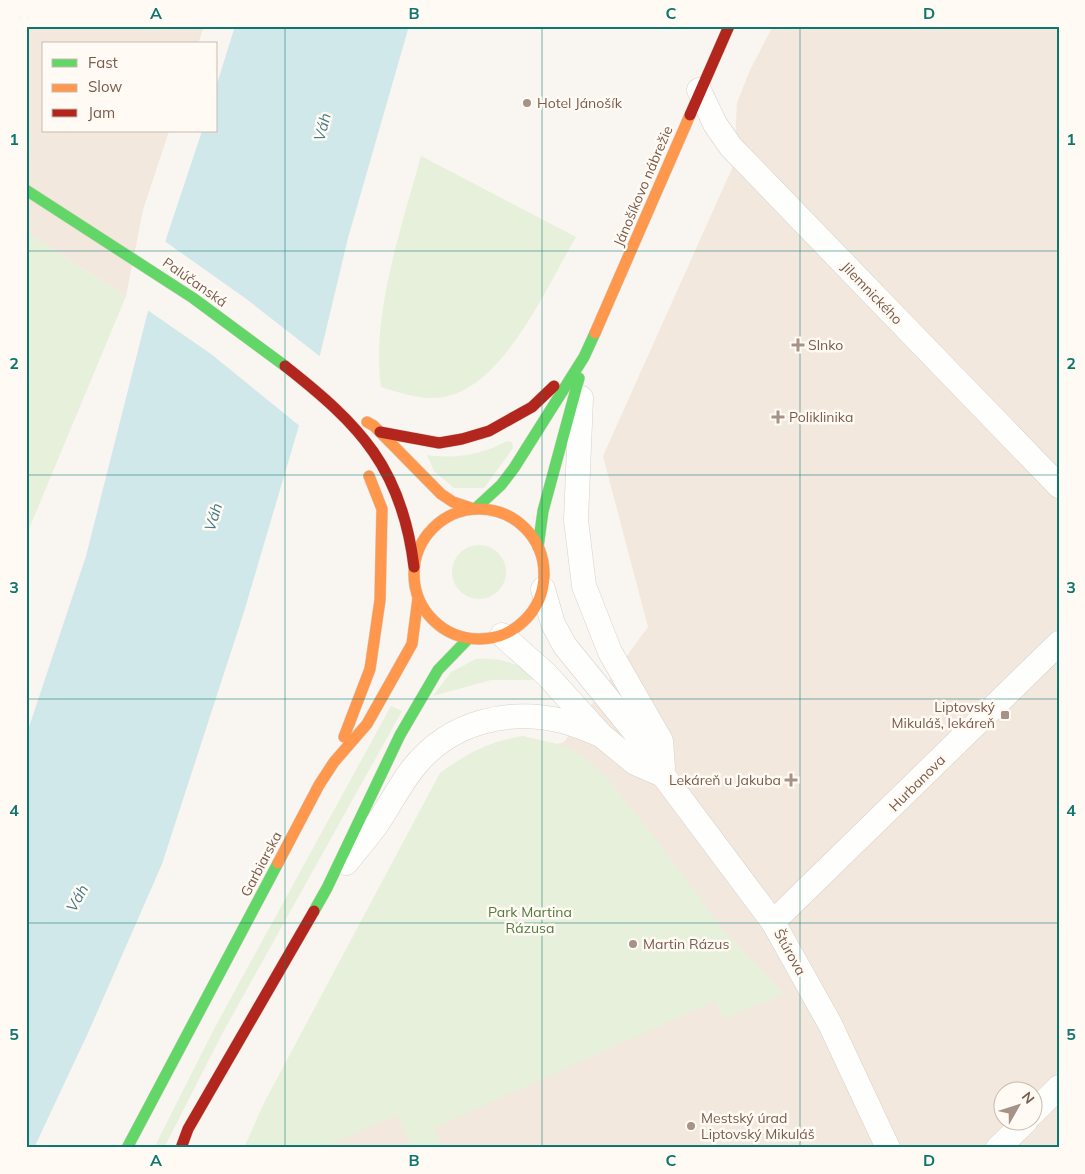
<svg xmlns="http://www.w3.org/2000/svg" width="1085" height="1174" viewBox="0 0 1085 1174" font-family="Mulish,sans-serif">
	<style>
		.residential { fill: #f2e8de; fill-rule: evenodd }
		.green { fill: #e7f0db }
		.water { fill: #d0e8ea }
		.pier { fill: #f9f5f0 }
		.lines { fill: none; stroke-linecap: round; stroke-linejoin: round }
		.street-casing { stroke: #d7d1cb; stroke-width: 25 }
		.fast-casing { stroke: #d9d2cb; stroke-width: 12 }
		.slow-casing { stroke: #d9d2cb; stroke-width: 12 }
		.jam-casing { stroke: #d9d2cb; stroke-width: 12 }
		.street { stroke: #fefefd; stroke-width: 24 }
		.fast { stroke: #63d668; stroke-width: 11 }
		.slow { stroke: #ff974d; stroke-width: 11 }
		.jam { stroke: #b3261e; stroke-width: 11 }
		.grid { fill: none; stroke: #0f766e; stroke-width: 1; stroke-opacity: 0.55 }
		.poi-dot { fill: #a69286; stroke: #fffaf3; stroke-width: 2 }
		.labels { text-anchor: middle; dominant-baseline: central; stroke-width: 5; stroke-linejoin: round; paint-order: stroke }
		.poi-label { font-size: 14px; fill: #7a5c4d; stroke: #fffaf3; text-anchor: start }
		.street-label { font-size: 14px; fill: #7a5c4d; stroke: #fffaf3 }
		.park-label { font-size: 14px; fill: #537a41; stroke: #fffaf3 }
		.water-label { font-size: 15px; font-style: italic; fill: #437c86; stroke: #fffaf3 }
		.neatline { fill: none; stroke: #0f766e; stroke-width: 2 }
		.grid-label { font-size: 16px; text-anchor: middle; font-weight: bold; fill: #0f766e }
	</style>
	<rect width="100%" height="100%" fill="#f9f5f0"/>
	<g class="residential">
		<path d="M26 26H204L198 44H44V131H169L143 210 126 296 26 232Z"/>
		<path d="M773 26H1059V1148H249L448 776 564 742 648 627 603 456 734 164 737 103 750 70ZM1002 1092H1032V1122H1002Z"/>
	</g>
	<g class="green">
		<path d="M421 156 576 237C547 286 506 382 448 396 426 402 401 393 381 387 371 314 402 226 421 156Z"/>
		<path d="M26 232 126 296 26 536Z"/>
		<path d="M507 441 512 442 513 448 484 488H454L434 471 427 455C456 459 481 455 507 441Z"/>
		<circle cx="479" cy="572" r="27"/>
		<path d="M476 659C499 658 521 662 537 680H491L433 696 451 672Z"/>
		<path d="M391 706 402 711 222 1034 164 1148H154L214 1029Z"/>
		<path d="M523 736 562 745 582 755 604 774 666 852 723 929 784 994 724 1019 715 1001 434 1128 443 1148H412L397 1115 323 1148H244L264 1103 440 773C467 753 490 741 523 736Z"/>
	</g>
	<path class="water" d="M235 26H409L348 238 321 351 243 615 162 864 88 1033 34 1148H26V736L86 556 167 236 202 131H216V87Z"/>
	<path class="pier" d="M163 240 245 298 322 358 301 427 211 354 146 309Z"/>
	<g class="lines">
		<g class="street-casing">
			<g id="street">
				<path d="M699 90 715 124 731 147 1059 486"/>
				<path d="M581 398 576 520 584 586 610 652 661 741 663 768"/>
				<path d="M543 589 553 624 565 646 634 731 663 775 773 922 830 1024 888 1148"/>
				<path d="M502 635 546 674 601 735 635 763 663 775"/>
				<path d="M346 863C357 849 369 836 379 821 391 803 401 783 414 767 450 722 508 708 562 721 575 724 589 730 601 735"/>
				<path d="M773 922 1059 643"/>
				<path d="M1032 1114 1059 1087"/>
				<path d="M998 1148 1025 1122"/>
			</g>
		</g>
		<g class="fast-casing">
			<g id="fast">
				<path d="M26 190 193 298 285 366"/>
				<path d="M475 509 501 485 514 468 584 357 595 333"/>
				<path d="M538 547 543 511 579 378"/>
				<path d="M314 911 327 888 400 735 438 670 468 639"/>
				<path d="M127 1148 278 863"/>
			</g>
		</g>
		<g class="slow-casing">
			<g id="slow">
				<path d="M595 333 690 115"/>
				<path d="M367 422 374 426 441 494 453 502 471 508"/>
				<circle cx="479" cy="574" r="65"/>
				<path d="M344 737 370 669 380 600 382 509 369 476"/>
				<path d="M278 863 319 785 334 762 367 724 412 644 418 598"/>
			</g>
		</g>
		<g class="jam-casing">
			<g id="jam">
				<path d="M690 115 729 26"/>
				<path d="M285 366C360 425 402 468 414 567"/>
				<path d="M380 432 439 443 462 439 489 431 532 407 554 386"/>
				<path d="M181 1148 188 1129 314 911"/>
			</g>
		</g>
		<use href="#street" class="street"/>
		<use href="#fast" class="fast"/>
		<use href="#slow" class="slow"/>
		<use href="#jam" class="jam"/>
	</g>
	<path class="grid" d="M285 26V1148M542 26V1148M800 26V1148M26 251H1059M26 475H1059M26 699H1059M26 923H1059"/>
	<g class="poi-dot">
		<circle cx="527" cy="103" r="5"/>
		<path d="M795.5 337.5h5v5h5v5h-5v5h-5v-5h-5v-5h5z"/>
		<path d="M775.5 409.5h5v5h5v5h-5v5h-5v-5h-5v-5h5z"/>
		<rect x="1000" y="710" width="10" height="10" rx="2.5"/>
		<path d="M788.5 772.5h5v5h5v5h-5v5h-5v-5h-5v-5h5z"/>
		<circle cx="633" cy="944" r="5"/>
		<circle cx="691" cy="1126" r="5"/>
	</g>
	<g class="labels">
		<g class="poi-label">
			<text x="537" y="103">Hotel Jánošík</text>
			<text x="808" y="345">Slnko</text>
			<text x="789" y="417">Poliklinika</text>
			<text x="995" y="707" text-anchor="end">Liptovský<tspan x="995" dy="16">Mikuláš, lekáreň</tspan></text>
			<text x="781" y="780" text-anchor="end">Lekáreň u Jakuba</text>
			<text x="643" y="944">Martin Rázus</text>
			<text x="701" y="1118">Mestský úrad<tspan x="701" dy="16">Liptovský Mikuláš</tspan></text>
		</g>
		<g class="street-label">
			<text transform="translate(643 186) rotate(-67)">Jánošíkovo nábrežie</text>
			<text transform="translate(195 282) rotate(35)">Palúčanská</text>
			<text transform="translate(872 293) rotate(46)">Jilemnického</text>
			<text transform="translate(917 783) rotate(-45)">Hurbanova</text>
			<text transform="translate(261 864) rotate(-62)">Garbiarska</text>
			<text transform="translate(790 952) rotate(61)">Štúrova</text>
		</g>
		<g class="park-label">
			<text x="530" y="912">Park Martina<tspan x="530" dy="16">Rázusa</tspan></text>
		</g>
		<g class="water-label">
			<text transform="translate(322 127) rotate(-76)">Váh</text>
			<text transform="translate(213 517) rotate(-73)">Váh</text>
			<text transform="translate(77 898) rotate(-61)">Váh</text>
		</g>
	</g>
	<rect width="1085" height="1174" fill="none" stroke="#fffaf3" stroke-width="55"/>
	<rect x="42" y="42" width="175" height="90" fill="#fffaf3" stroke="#cabbb1"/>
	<rect x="52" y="59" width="25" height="8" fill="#63d668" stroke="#cabbb1"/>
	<text x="88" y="68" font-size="15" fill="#7a5c4d">Fast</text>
	<rect x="52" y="84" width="25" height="8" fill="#ff974d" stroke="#cabbb1"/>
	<text x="88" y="92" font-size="15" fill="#7a5c4d">Slow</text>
	<rect x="52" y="109" width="25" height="8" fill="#b3261e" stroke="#cabbb1"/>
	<text x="88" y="118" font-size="15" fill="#7a5c4d">Jam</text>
	<g transform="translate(1018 1106) rotate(51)"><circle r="24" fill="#fffaf3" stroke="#cabbb1"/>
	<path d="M0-4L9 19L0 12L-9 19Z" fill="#a69286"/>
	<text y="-8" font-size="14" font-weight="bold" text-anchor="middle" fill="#7a5c4d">N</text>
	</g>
	<rect x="28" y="28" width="1030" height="1118" class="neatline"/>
	<g class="grid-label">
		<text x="156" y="19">A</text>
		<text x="414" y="19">B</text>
		<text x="671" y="19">C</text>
		<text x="929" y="19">D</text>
		<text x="14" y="145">1</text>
		<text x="1071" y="145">1</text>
		<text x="14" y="369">2</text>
		<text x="1071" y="369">2</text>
		<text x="14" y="593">3</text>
		<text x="1071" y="593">3</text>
		<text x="14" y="816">4</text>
		<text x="1071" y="816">4</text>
		<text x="14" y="1040">5</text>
		<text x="1071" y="1040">5</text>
		<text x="156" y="1166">A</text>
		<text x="414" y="1166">B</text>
		<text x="671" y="1166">C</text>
		<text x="929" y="1166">D</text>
	</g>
</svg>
